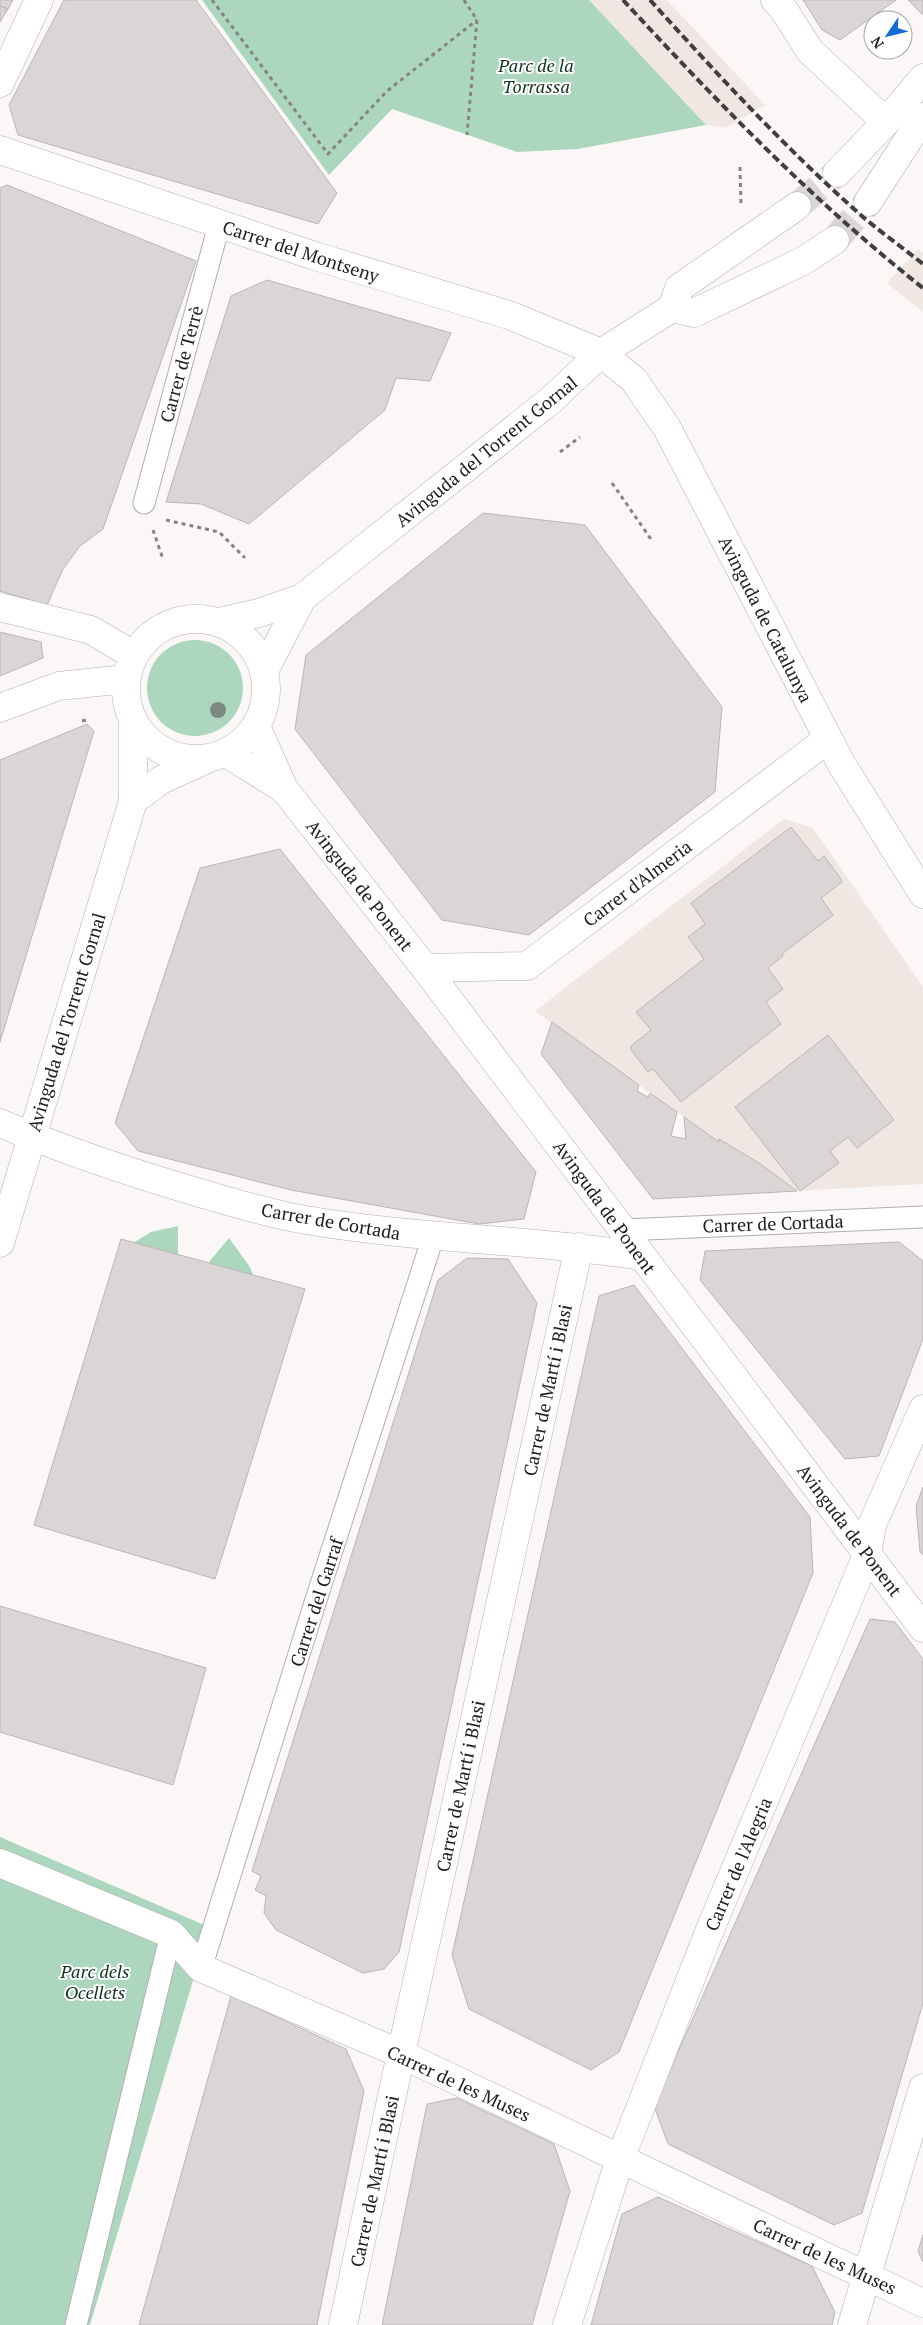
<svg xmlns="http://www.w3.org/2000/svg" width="923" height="2325" viewBox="0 0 923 2325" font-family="'PT Serif',serif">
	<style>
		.built { fill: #f1e7e2 }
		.green { fill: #acd6be }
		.building { fill: #dad6d5; stroke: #bab6b5 }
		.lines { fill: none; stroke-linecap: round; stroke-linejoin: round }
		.tertiary-tunnel { stroke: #dad6d5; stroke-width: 28; stroke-dasharray: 28 14; stroke-linecap: butt }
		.pedestrian-casing { stroke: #b2afae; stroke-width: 23 }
		.minor-casing { stroke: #b2afae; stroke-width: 29 }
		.tertiary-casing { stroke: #b2afae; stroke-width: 29 }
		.path { stroke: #868483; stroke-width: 3; stroke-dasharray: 4 4; stroke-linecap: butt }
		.pedestrian { stroke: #fff; stroke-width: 21 }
		.minor { stroke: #fff; stroke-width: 28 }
		.tertiary { stroke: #fff; stroke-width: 28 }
		.rail { stroke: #403e3e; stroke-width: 4; stroke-dasharray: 8 4; stroke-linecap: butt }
		.tree { fill: #7b8b81 }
		.labels { text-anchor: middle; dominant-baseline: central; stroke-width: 4; stroke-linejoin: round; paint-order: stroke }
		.park-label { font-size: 18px; font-style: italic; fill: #123222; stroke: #fff }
		.street-label { font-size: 18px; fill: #1d1b1b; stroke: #fff }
	</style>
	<rect width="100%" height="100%" fill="#fbf7f6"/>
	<g class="built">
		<path d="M589 0H667L765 105 725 128 706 125Z"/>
		<path d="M918 249 923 253V312L887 283Z"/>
		<path d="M784 819 813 828 923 987V1184L797 1191 759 1163 719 1142 535 1011Z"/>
	</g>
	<g class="green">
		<path d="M202 0H589L706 125 578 149 517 152 392 109 329 175Z"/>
		<circle cx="195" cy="688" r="48"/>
		<path d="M178 1226V1255L133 1243 151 1232Z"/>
		<path d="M229 1238 250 1267 255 1280 212 1266 209 1262Z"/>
		<path d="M0 1837 209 1927 90 2325H0Z"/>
	</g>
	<g class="building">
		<path d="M0 0H13L8 9 0 6Z"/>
		<path d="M64 0H196L337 193 318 224 18 135 9 105Z"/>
		<path d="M803 0H896L840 40 822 30Z"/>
		<path d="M908 0H923V14H922Z"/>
		<path d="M0 6 8 9 0 22Z"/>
		<path d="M7 185 196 261 103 529 80 546 63 569 47 605 0 591V188Z"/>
		<path d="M267 280 451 333 430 381 396 378 385 410 249 524 201 504 166 502 231 296Z"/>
		<path d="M483 513 585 525 722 707 715 792 529 935 442 920 295 729 306 655Z"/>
		<path d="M0 632 41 642 43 658 0 676Z"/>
		<path d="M87 724 94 731 0 1042V760Z"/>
		<path d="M791 827 818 861 824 856 841 879 842 882 821 898 833 915 782 954 783 956 768 968 783 989 766 1002 781 1024 681 1102 653 1069 648 1072 631 1050V1046L651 1030 636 1012 704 959 688 937 705 924 691 903Z"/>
		<path d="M280 849 536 1172 524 1219 479 1224 291 1190 138 1151 115 1123 200 868Z"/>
		<path d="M552 1022 639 1085 637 1091 648 1097 650 1093 677 1112 671 1136 686 1139 684 1117 719 1142V1139L759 1163 797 1191 653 1199 541 1054Z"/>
		<path d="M828 1035 894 1120 857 1148 848 1137 830 1151 839 1163 800 1191 735 1107Z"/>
		<path d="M121 1239 305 1289 215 1579 34 1525Z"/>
		<path d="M899 1242 923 1261V1339L879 1456 845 1459 700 1280 705 1251Z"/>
		<path d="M467 1258 508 1259 537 1303 399 1952 384 1969 363 1973 276 1930 264 1913 266 1896 255 1890 261 1876 252 1871 438 1280Z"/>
		<path d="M634 1285 810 1517 813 1573 619 2052 591 2070 469 2009 452 1955 599 1296Z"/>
		<path d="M923 1487V1555L920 1552 916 1506Z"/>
		<path d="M0 1606 206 1668 173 1785 0 1732Z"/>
		<path d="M870 1619 895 1622 923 1659V2003L862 2213 834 2225 668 2144 654 2106Z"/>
		<path d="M231 1996 346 2049 364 2091 317 2325H139Z"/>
		<path d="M457 2098 554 2144 570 2191 532 2325H382L427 2104Z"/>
		<path d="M658 2197 812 2266 835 2312 832 2325H591L622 2214Z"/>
		<path d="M923 2235V2262L918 2251Z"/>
	</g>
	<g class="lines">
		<g class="tertiary-tunnel">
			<path d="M797 206 837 173"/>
			<path d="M835 240 868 202"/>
		</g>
		<g class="pedestrian-casing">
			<g id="pedestrian">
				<path d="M144 503 219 225"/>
				<path d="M623 1230 923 1217"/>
				<path d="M201 1968 315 1603 433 1237"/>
				<path d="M76 2325 171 1934"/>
			</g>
		</g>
		<g class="minor-casing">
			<g id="minor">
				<path d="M775 0 782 7 810 51 886 122"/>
				<path d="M0 83 39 0"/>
				<path d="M0 150 315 256 509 315 601 353 634 380 667 428 842 765 923 894"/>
				<path d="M0 607 91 630 133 655"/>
				<path d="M0 708 59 686 126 679"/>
				<path d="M256 726 284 789 425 968 923 1628"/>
				<path d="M226 753 284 789"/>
				<path d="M425 968 527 966 828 739"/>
				<path d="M0 1123C65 1151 132 1173 200 1193 235 1203 270 1214 306 1220 417 1239 530 1239 641 1256"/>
				<path d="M0 1863 171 1934 201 1968 401 2054 923 2303"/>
				<path d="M343 2325 401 2054 579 1247"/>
				<path d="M567 2325 620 2159 641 2106 709 1932 867 1555 872 1525 923 1409"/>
				<path d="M852 2325 923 2088"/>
			</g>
		</g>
		<g class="tertiary-casing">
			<g id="tertiary">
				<path d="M837 173 886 122 923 78"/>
				<path d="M868 202 923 117"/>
				<path d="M672 308 694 313 803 261 835 240"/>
				<circle cx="196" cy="689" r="70"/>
				<path d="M219 622 259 613 302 598 551 400 601 353 672 308 679 288 797 206"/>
				<path d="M264 671 302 598"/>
				<path d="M133 801 161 780 205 760"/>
				<path d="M0 1243 133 801V721"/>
			</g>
		</g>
		<g class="path">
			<path d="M212 0 328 154 387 91 477 20"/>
			<path d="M464 0 477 20 467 135"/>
			<path d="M740 167 741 205"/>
			<path d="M560 452 580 437"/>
			<path d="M612 483 653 542"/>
			<path d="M166 520 219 532 245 558"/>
			<path d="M153 530 163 559"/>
			<path d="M82 721 86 720"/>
		</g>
		<use href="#pedestrian" class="pedestrian"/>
		<use href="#minor" class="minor"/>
		<use href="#tertiary" class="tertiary"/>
		<g class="rail">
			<path d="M623 0C717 102 814 202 923 288"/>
			<path d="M650 0C718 75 787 150 863 217 882 233 903 248 923 264"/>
		</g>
	</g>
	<circle class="tree" cx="218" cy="710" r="8"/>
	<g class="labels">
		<g class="park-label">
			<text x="536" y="65">Parc de la<tspan x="536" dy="21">Torrassa</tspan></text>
			<text x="95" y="1971">Parc dels<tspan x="95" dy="21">Ocellets</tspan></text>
		</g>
		<g class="street-label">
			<text transform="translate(301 251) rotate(18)">Carrer del Montseny</text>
			<text transform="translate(181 364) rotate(-75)">Carrer de Terrè</text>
			<text transform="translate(486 451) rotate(-39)">Avinguda del Torrent Gornal</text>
			<text transform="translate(766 619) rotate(63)">Avinguda de Catalunya</text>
			<text transform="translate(637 883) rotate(-37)">Carrer d'Almeria</text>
			<text transform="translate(360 885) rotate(52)">Avinguda de Ponent</text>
			<text transform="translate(66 1022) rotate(-73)">Avinguda del Torrent Gornal</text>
			<text transform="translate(605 1207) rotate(54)">Avinguda de Ponent</text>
			<text transform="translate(331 1221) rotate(10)">Carrer de Cortada</text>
			<text transform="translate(773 1223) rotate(-2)">Carrer de Cortada</text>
			<text transform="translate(547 1390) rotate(-78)">Carrer de Martí i Blasi</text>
			<text transform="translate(850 1530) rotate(53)">Avinguda de Ponent</text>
			<text transform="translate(316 1602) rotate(-72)">Carrer del Garraf</text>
			<text transform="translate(460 1786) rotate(-78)">Carrer de Martí i Blasi</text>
			<text transform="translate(738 1864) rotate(-67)">Carrer de l'Alegria</text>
			<text transform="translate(459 2083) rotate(25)">Carrer de les Muses</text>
			<text transform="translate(374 2181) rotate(-78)">Carrer de Martí i Blasi</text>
			<text transform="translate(825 2256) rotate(25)">Carrer de les Muses</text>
		</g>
	</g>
	<g transform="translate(888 35) rotate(235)"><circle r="24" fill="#ffffff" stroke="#a5a4a4"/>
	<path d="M0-4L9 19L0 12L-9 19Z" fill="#136cd6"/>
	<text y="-8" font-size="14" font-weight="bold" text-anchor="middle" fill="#1d1b1b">N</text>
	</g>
</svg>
